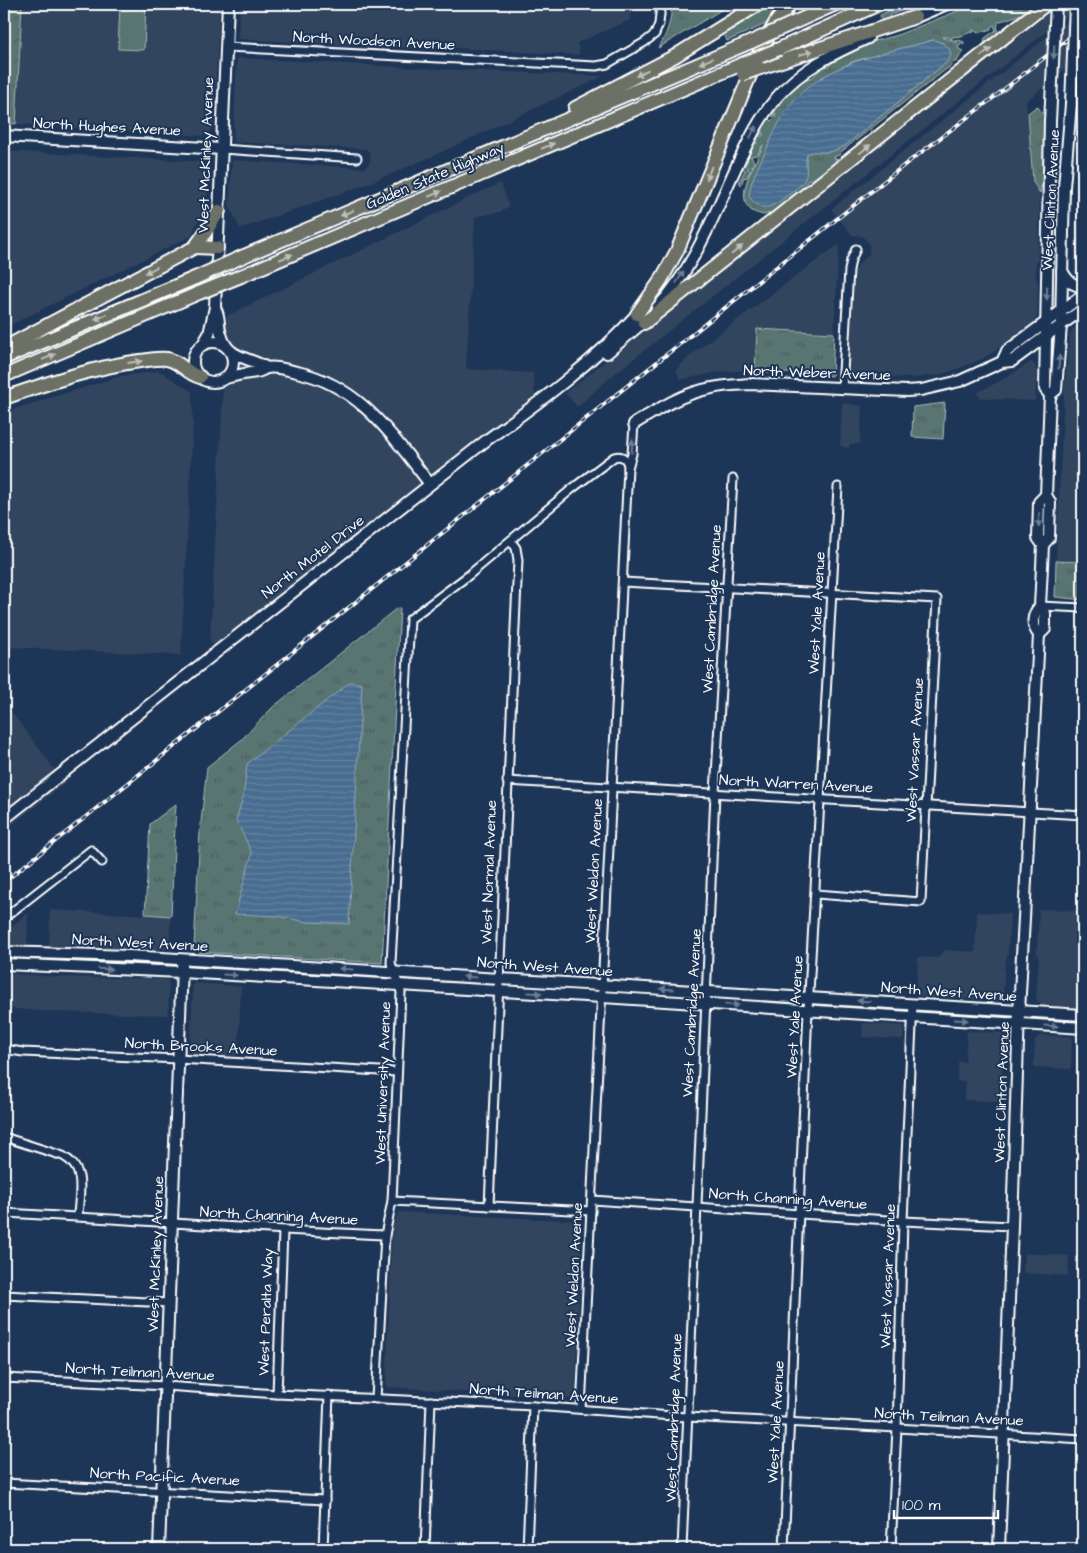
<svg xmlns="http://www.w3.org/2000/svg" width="1087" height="1553" viewBox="0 0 1087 1553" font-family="'Architects Daughter',sans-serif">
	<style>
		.built { fill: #32445e }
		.grass { fill: url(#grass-tufts); stroke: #acbab8; fill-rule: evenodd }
		.park { fill: url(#park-crowns); stroke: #acbab8 }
		.pitch { fill: #597472; stroke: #acbab8 }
		.water { fill: url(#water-rules); stroke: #92a7bc }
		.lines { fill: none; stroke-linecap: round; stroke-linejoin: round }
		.street-casing { stroke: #fff; stroke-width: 11 }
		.secondary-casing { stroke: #fff; stroke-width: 14 }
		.highway-casing { stroke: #fff; stroke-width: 16 }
		.street { stroke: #1d3557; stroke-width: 7 }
		.secondary { stroke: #1d3557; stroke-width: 10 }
		.highway { stroke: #6c7065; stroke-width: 12 }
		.rail-casing { stroke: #fff; stroke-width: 4 }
		.rail { stroke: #1d3557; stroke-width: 2; stroke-dasharray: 5.5; stroke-linecap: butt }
		.secondary-bridge-casing { stroke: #fff; stroke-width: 14; stroke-linecap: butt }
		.highway-bridge-casing { stroke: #fff; stroke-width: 16; stroke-linecap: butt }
		.secondary-bridge { stroke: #1d3557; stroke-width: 10 }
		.highway-bridge { stroke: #6c7065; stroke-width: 12 }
		.oneway { fill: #bdbfba }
		.oneway2 { fill: #6c7c92 }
		.labels { text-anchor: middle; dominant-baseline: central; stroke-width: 4; stroke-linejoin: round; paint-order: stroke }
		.street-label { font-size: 15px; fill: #fff; stroke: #1d3557 }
	</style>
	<defs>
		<pattern id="grass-tufts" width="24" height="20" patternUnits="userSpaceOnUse" patternTransform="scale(1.25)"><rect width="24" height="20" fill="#597472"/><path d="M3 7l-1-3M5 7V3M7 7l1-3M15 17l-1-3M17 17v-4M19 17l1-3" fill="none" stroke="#515c5b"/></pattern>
		<pattern id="park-crowns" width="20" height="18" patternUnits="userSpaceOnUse" patternTransform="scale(1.25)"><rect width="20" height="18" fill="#597472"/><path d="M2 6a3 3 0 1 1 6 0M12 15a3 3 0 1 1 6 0" fill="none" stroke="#515c5b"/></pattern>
		<pattern id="water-rules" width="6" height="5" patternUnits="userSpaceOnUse" patternTransform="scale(1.25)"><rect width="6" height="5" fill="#496d90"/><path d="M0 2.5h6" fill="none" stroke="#6483a1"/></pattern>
	</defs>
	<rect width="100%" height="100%" fill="#1d3557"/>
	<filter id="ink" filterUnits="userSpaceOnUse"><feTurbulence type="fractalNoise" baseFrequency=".02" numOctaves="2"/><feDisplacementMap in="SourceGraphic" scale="10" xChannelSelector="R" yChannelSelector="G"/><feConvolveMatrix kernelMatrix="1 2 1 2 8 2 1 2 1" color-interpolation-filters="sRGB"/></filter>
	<g filter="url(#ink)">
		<g class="built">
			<path d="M22 4H220L213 128 206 136 16 124Z"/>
			<path d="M240 4H631L630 20 577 43 580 53 577 55 439 47 438 50 238 39Z"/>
			<path d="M1055 4H1081L612 376 577 407 565 393 916 116Z"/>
			<path d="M1083 8V55L1026 101 1033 182 1040 193 1038 260 1036 263V280L1038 282 1037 317 1032 324 1001 347 982 359 963 367 939 375 911 378 853 376 849 371 855 272 858 265 869 254V244L862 236 852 235 831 209Z"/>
			<path d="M237 58 437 69 604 76 433 156 367 184 240 229 229 205 232 160 364 168 369 164 371 159 370 153 366 149 233 142Z"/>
			<path d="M4 151 209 162 207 203 191 236 4 328Z"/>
			<path d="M1083 172V277L1074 273 1075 223Z"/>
			<path d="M501 183 509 207 500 212 475 217 466 369 533 373 536 408 241 643H237L226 650 216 648 210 641 227 316 476 194Z"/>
			<path d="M839 244 834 333 757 329 755 371H731L714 373 680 380 676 370 693 353Z"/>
			<path d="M1083 321V562L1056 561 1064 393 1070 334 1073 329Z"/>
			<path d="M1031 362 1034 364 1037 369 1035 401 980 398 981 397 976 393 1002 380Z"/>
			<path d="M160 371 192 392 193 421 181 655 4 647V412L121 376Z"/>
			<path d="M842 403 862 406 860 444H849V448L840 446Z"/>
			<path d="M4 702 65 783 4 831Z"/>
			<path d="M1039 909 1083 911 1081 1008 1043 1005 1036 999 1039 960 1037 954Z"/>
			<path d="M50 910 171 916 169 946 165 950 49 946Z"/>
			<path d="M977 912 1010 914 1008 954 1005 961 1003 997 999 1001 916 996 918 957 937 958 946 950 975 952Z"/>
			<path d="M28 913 27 946H4V933Z"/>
			<path d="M4 973 55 977 164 979 168 981 169 985 168 1015 54 1012 4 1008Z"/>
			<path d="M193 983 241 986 238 1056 190 1053Z"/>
			<path d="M863 1023 904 1026 903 1039 862 1037Z"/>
			<path d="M967 1031 1004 1033 1008 1037 1007 1064 1003 1065 1001 1076 1002 1102 964 1100 965 1081H957L958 1062H965Z"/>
			<path d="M1041 1035 1072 1037 1071 1069 1034 1067 1035 1040Z"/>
			<path d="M399 1212 582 1221 575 1399 386 1387 392 1228Z"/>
			<path d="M1024 1253 1069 1256 1068 1276 1023 1273Z"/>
		</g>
		<g class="grass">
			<path d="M672 4H731L658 48C668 33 671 21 672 4Z"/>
			<path d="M904 4H921L890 15 889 18 882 21 880 15Z"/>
			<path d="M975 4H1040L1012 25 1011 23 1012 22 1022 14 998 22 997 35 984 45 985 38 996 30 994 25 991 27V29L978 33 973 30V33L971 32 961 36 952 37V39H950L949 37H942L949 40H957L954 44 959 40 964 42V44H960L958 46 959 49 963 51 957 61 952 63 951 66 945 70 841 152 839 155 834 157 835 159 838 158 835 161 837 162 805 189V186L812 179H809C798 194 783 211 763 215 760 214 755 213 752 211 732 196 757 162 763 145L757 155 751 156 754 162 752 167H748V169L751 170 746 178 744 177 741 185 739 182 745 170 742 168 746 164V162L748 161 747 160 755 143 757 144 758 136H763V133L760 135 763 131 762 128 769 119 771 121 775 118 776 113 773 117 772 116 786 94 788 92 790 93V89L800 81 813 77 822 67 829 66 832 62 828 61 870 42 895 36ZM933 40 943 43 948 61 846 145C839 149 833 152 825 152 819 152 814 151 808 152 802 164 812 169 800 185L795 99 822 77 854 61Z"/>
			<path d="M769 6 774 12 766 24 727 41 724 33Z"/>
			<path d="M1037 106 1045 116 1042 183 1040 193 1033 182 1028 113Z"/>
			<path d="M757 329 834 333 832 376 755 371Z"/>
			<path d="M945 403 943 439 912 437 913 407Z"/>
			<path d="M1056 561 1083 562V600L1055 597Z"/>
			<path d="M397 608H400L382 963 199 952 194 947 200 831 207 767 241 740 273 707Z"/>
			<path d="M176 804 171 916 145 914 150 824Z"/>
		</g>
		<path class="park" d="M4 4H22L16 124 4 123Z"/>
		<path class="pitch" d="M120 4H146L144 50 118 49Z"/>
		<g class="water">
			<path d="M934 40C944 43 949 45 951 55L948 61 846 145C839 149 833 152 825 152 819 152 814 151 808 153 803 161 809 170 805 179 801 186 794 190 788 195 773 206 764 215 749 197 750 180 760 164 767 148 774 132 784 111 795 99 831 61 886 53 934 40Z"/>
			<path d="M350 682 362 684 349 924 307 922 276 916 235 914 252 853 236 820 243 798 247 764Z"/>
		</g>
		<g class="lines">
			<g class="street-casing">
				<g id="street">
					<path d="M226 47 596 66 607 64 645 42 655 34 659 24 661 4"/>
					<path d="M222 149 357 158"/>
					<path d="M842 389 849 270 851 260 856 249"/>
					<path d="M623 582 937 599 921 902 816 894"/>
					<path d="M1040 606 1083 608"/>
					<path d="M507 781 1083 815"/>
					<path d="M4 918 91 850 102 862"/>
					<path d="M4 1049 23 1052 178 1059 397 1072"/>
					<path d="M4 1137 63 1156C87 1169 79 1193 78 1216"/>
					<path d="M592 1200 903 1221 1012 1226"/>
					<path d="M392 1201 591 1211"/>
					<path d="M489 1206 518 560 516 548 511 541"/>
					<path d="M4 1213C131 1219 258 1230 385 1235"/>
					<path d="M4 1295 169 1303"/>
					<path d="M4 1378 166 1386 277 1394 533 1406 687 1417 897 1428 1083 1439"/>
					<path d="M277 1394 283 1231"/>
					<path d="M376 1399 385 1235 392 1201 401 992 391 963 410 619 469 575 573 488 614 457C623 454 628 460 628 468"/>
					<path d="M581 1409 628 468 632 454 634 424"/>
					<path d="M4 1483 325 1500"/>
					<path d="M323 1549 329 1395"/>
					<path d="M425 1549 431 1401"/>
					<path d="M527 1549 533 1406"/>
					<path d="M682 1549 715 793 733 479"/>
					<path d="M784 1549 808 1010 838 487"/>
					<path d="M891 1549 897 1428 903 1221 913 1004"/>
				</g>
			</g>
			<g class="secondary-casing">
				<g id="secondary">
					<path d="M909 20 947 4"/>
					<path d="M4 136 222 149"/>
					<path d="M1062 271C1067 280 1072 286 1083 286"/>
					<path d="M657 308C695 267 715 212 738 163 749 140 760 117 777 97 801 69 834 53 868 38"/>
					<path d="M216 310C220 317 218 326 221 334 228 360 248 356 267 368"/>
					<circle cx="213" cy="362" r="20"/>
					<path d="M203 344 209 334 215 307 228 4"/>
					<path d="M607 353 647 319"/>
					<path d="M1002 362 1007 351 1083 295"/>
					<path d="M223 379C234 375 244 374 256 372 260 372 263 369 267 368 275 366 288 370 297 372 361 386 392 436 430 484"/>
					<path d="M1050 395 1056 390 1061 325 1064 187 1071 104"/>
					<path d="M634 424C658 409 683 393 712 388 725 385 738 385 751 384L907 391 921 390 960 381 1002 362 1012 361 1083 309"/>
					<path d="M1043 545 1038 538 1039 502 1046 495"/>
					<path d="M1039 635 1045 629V613L1040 606 1042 567 1043 545 1049 538 1050 502 1046 495 1050 395 1045 389 1050 121"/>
					<path d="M4 819 488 439C541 401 593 363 637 314"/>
					<path d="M4 952 129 956 1083 1015"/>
					<path d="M4 964 181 972 602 997 1083 1028"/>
					<path d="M159 1549 182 966"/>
					<path d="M999 1549 1012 1226 1019 1012 1039 635C1031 625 1032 615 1040 606"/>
				</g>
			</g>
			<g class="highway-casing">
				<g id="highway">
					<path d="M802 19 836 4"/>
					<path d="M779 49 879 4"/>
					<path d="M760 68 915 17"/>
					<path d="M575 108 675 56 759 4"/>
					<path d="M195 247 217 248"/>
					<path d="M244 256 751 42"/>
					<path d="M241 276 742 64"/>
					<path d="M637 314 661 280 677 251 761 49 776 22 790 4"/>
					<path d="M644 323 1046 4"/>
					<path d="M4 348 195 247 205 233 219 211"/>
					<path d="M4 358 195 278"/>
					<path d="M4 376 199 293"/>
					<path d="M4 398C48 383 94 367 140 361 149 360 158 358 167 359 180 361 187 374 200 377"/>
				</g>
			</g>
			<use href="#street" class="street"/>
			<use href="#secondary" class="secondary"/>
			<use href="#highway" class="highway"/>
			<g class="rail-casing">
				<path id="rail" d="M4 882 907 163 997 95 1083 27"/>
			</g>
			<use href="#rail" class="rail"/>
			<g class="secondary-bridge-casing">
				<g id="secondary-bridge">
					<path d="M1071 104 1075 4"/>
					<path d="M1050 121 1056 4"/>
				</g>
			</g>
			<g class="highway-bridge-casing">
				<g id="highway-bridge">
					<path d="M751 42 802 19"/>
					<path d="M742 64 779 49"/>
					<path d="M743 74 760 68"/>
					<path d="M195 278 244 256"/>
					<path d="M199 293 241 276"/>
				</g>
			</g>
			<use href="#secondary-bridge" class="secondary-bridge"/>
			<use href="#highway-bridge" class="highway-bridge"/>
		</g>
		<defs><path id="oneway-solid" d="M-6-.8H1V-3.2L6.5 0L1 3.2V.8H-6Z" transform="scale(1.25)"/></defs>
		<g class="oneway">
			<use href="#oneway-solid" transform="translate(986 52) rotate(-39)"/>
			<use href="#oneway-solid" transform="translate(806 53) rotate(-18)"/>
			<use href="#oneway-solid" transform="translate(706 61) rotate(157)"/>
			<use href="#oneway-solid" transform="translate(642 73) rotate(152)"/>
			<use href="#oneway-solid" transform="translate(548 146) rotate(-23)"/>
			<use href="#oneway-solid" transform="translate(865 149) rotate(-39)"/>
			<use href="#oneway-solid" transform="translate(709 173) rotate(111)"/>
			<use href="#oneway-solid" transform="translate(435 194) rotate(-23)"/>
			<use href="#oneway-solid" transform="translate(347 213) rotate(157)"/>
			<use href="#oneway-solid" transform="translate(737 250) rotate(-39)"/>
			<use href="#oneway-solid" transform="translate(286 257) rotate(-23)"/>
			<use href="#oneway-solid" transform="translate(151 270) rotate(153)"/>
			<use href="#oneway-solid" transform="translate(101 317) rotate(157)"/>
			<use href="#oneway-solid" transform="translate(49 357) rotate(-23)"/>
			<use href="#oneway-solid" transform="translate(135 362) rotate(-8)"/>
		</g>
		<g class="oneway2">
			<use href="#oneway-solid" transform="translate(1054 52) rotate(93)"/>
			<use href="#oneway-solid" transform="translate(753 132) rotate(-63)"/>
			<use href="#oneway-solid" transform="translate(680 277) rotate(-57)"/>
			<use href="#oneway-solid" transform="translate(1047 293) rotate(91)"/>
			<use href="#oneway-solid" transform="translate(1059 362) rotate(-86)"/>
			<use href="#oneway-solid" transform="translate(632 446) rotate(-86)"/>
			<use href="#oneway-solid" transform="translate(1039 520) rotate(93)"/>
			<use href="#oneway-solid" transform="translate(105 969) rotate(2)"/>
			<use href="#oneway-solid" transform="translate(346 969) rotate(-176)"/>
			<use href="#oneway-solid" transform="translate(230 975) rotate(3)"/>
			<use href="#oneway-solid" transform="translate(470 977) rotate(-176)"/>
			<use href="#oneway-solid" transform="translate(667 989) rotate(-177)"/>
			<use href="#oneway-solid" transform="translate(535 993) rotate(3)"/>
			<use href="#oneway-solid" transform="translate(864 1001) rotate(-177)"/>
			<use href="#oneway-solid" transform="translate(732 1005) rotate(4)"/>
			<use href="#oneway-solid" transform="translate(961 1020) rotate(4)"/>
			<use href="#oneway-solid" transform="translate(1051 1026) rotate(4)"/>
		</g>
	</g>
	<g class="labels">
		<g class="street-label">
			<text transform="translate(374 41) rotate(3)">North Woodson Avenue</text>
			<text transform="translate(107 127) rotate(3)">North Hughes Avenue</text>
			<text transform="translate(206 155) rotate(-88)">West McKinley Avenue</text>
			<text transform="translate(435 176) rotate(-23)">Golden State Highway</text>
			<text transform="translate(1051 200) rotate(-87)">West Clinton Avenue</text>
			<text transform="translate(817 373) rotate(2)">North Weber Avenue</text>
			<text transform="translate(313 557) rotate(-38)">North Motel Drive</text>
			<text transform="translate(712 609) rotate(-87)">West Cambridge Avenue</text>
			<text transform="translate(817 613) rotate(-87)">West Yale Avenue</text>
			<text transform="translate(915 750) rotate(-87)">West Vassar Avenue</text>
			<text transform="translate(796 784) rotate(3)">North Warren Avenue</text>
			<text transform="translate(594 871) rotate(-87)">West Weldon Avenue</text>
			<text transform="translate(489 872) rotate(-88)">West Normal Avenue</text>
			<text transform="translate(140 943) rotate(3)">North West Avenue</text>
			<text transform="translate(545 967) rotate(4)">North West Avenue</text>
			<text transform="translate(949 992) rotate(4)">North West Avenue</text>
			<text transform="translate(692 1013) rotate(-87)">West Cambridge Avenue</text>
			<text transform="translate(795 1017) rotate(-87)">West Yale Avenue</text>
			<text transform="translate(201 1047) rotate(3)">North Brooks Avenue</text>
			<text transform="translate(383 1083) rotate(-88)">West University Avenue</text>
			<text transform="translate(1002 1092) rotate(-88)">West Clinton Avenue</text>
			<text transform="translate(788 1199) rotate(4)">North Channing Avenue</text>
			<text transform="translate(279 1216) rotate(3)">North Channing Avenue</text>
			<text transform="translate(156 1254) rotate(-88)">West McKinley Avenue</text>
			<text transform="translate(574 1275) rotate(-87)">West Weldon Avenue</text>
			<text transform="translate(888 1276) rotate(-88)">West Vassar Avenue</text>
			<text transform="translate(266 1312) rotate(-88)">West Peralta Way</text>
			<text transform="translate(140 1372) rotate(3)">North Teilman Avenue</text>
			<text transform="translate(544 1394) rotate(4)">North Teilman Avenue</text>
			<text transform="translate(949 1417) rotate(3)">North Teilman Avenue</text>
			<text transform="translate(674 1418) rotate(-88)">West Cambridge Avenue</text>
			<text transform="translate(776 1422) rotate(-87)">West Yale Avenue</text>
			<text transform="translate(165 1477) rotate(3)">North Pacific Avenue</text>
		</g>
	</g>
	<rect width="1087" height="1553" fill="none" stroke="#1d3557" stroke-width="20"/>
	<rect x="10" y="10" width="1067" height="1533" fill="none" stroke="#fff" stroke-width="2" filter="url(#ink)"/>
	<path d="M894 1510v8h104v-8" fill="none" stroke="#ffffff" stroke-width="2.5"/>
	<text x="902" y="1510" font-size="15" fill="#ffffff" stroke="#1d3557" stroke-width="4" paint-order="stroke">100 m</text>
</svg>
